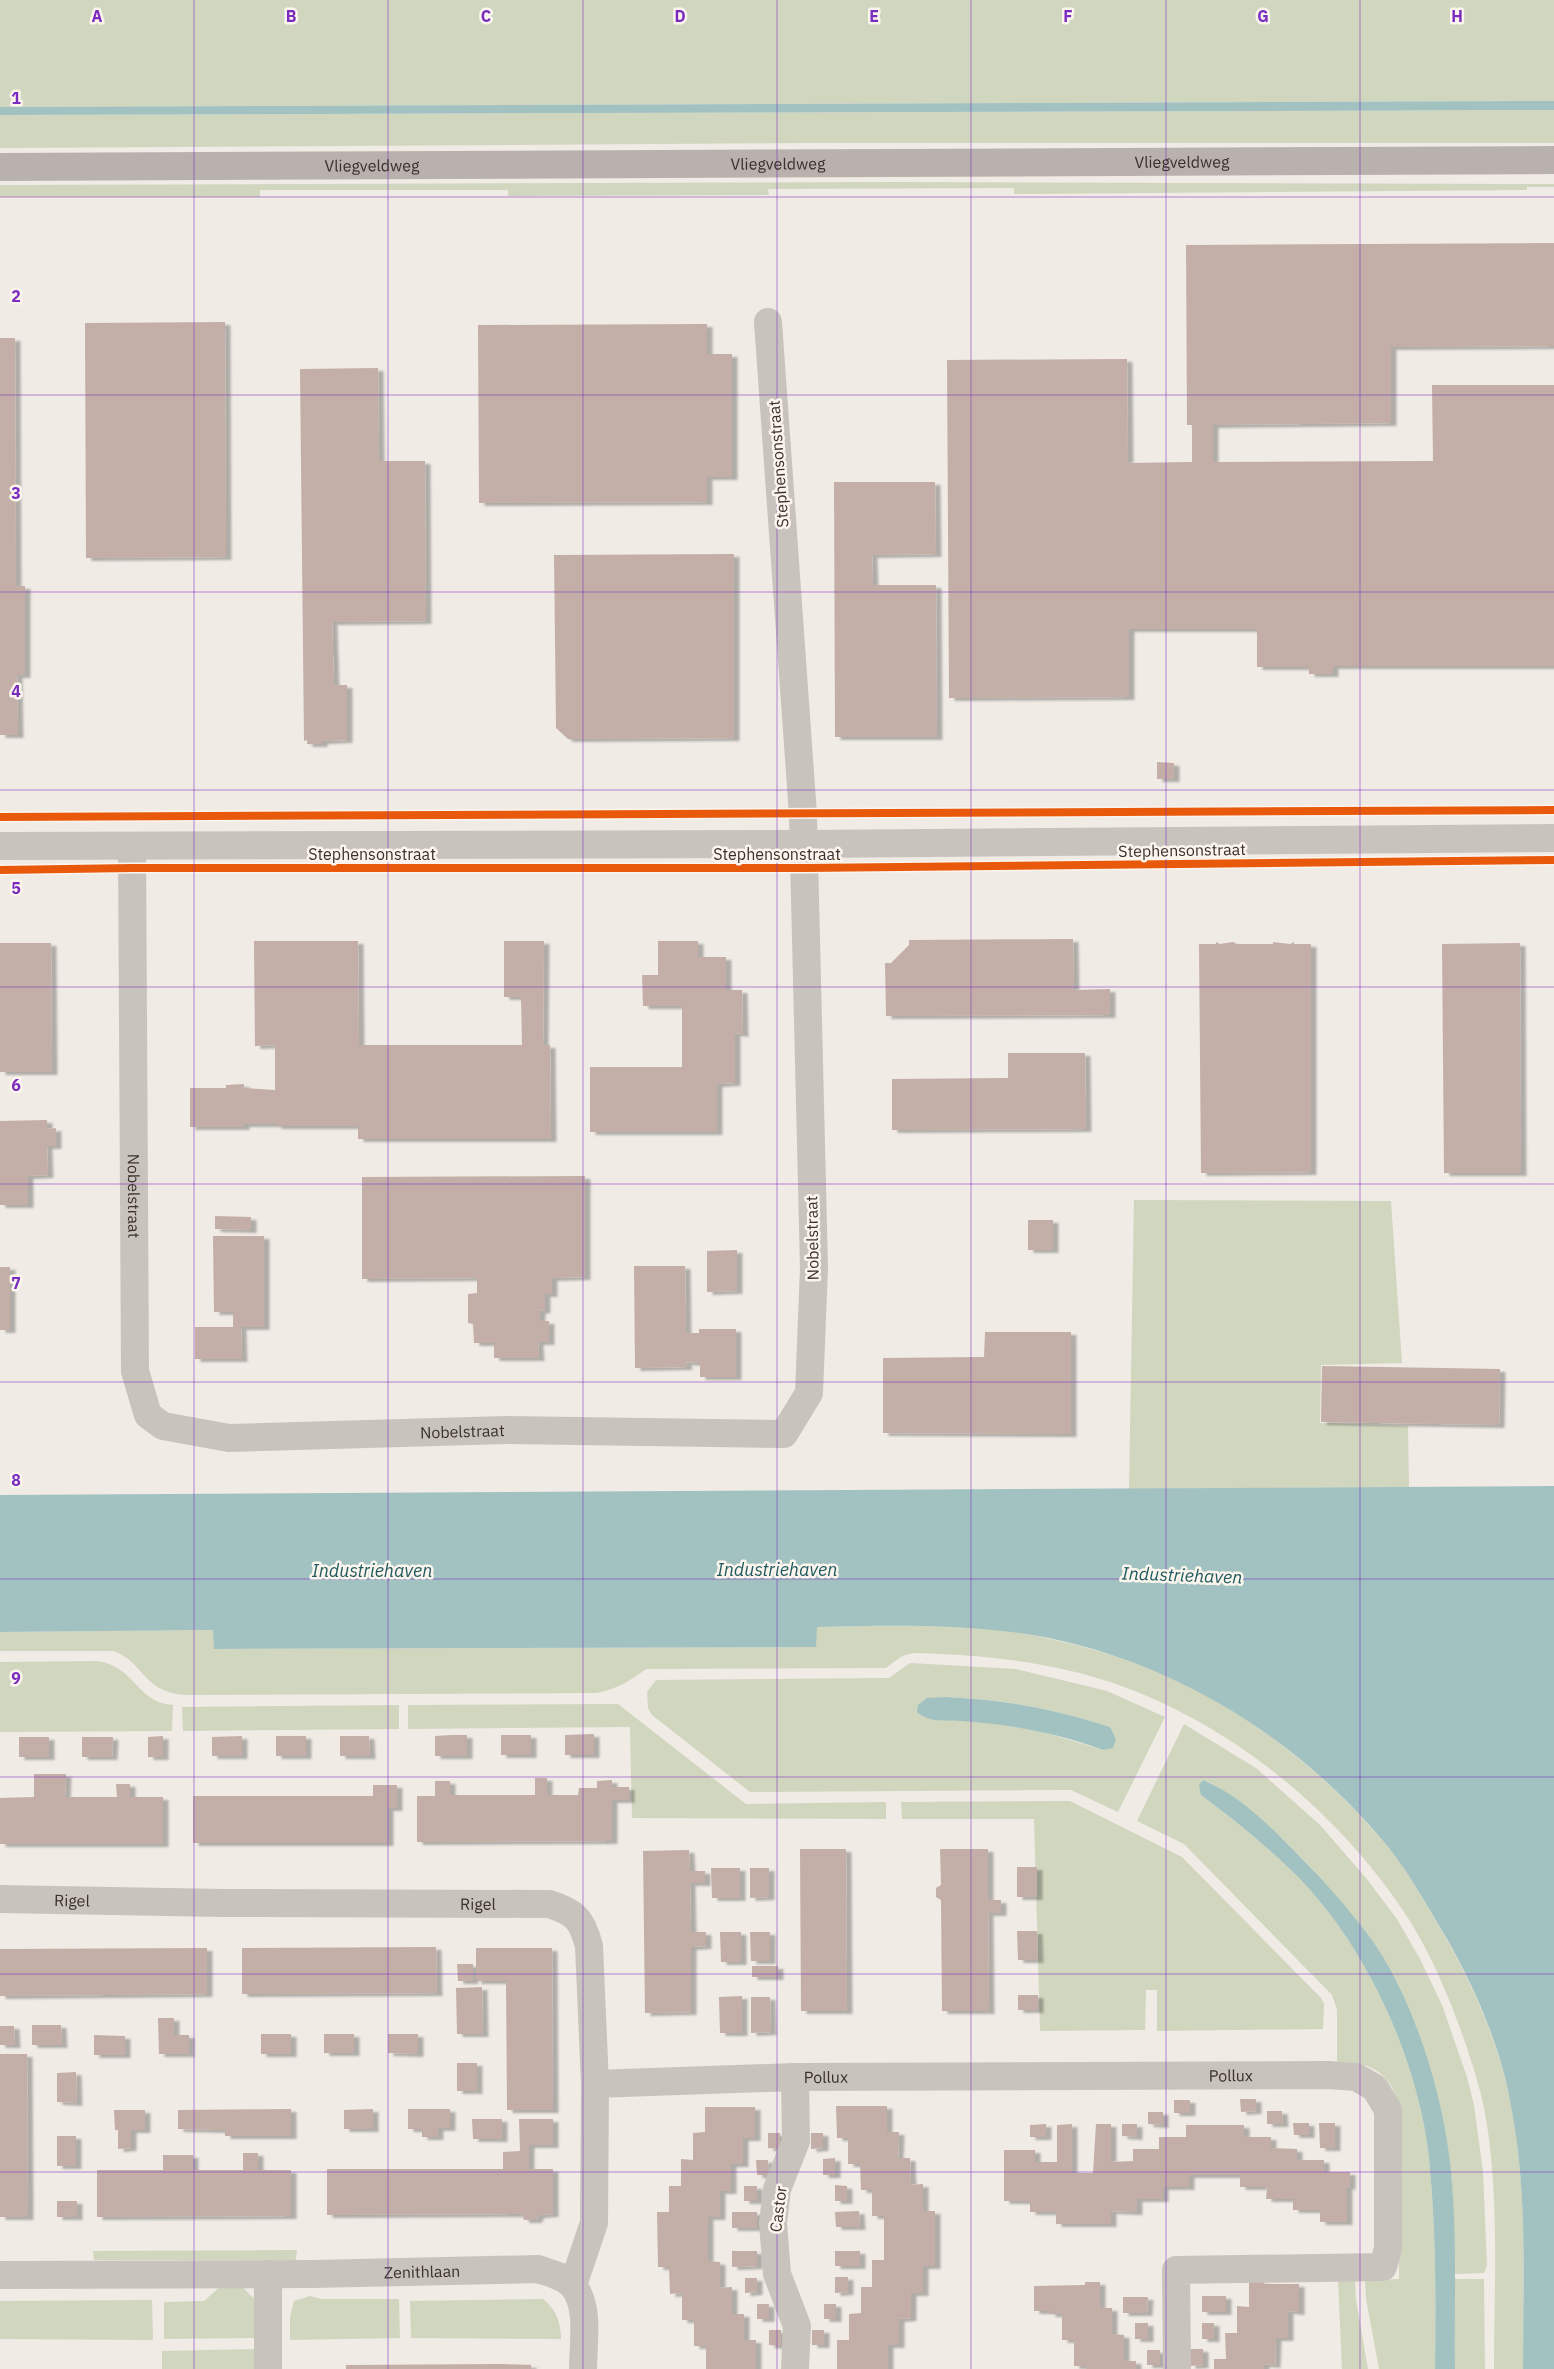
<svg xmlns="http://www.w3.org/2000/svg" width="1554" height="2369" viewBox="0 0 1554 2369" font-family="'IBM Plex Sans',sans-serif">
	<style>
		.green { fill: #d1d6bf; fill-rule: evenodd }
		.water { fill: #a1c2c1 }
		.building { fill: #c3afa7; filter: url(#shadow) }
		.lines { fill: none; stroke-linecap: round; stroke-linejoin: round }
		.minor { stroke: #c9c3be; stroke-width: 28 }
		.tertiary { stroke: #c9c3be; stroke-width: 28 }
		.primary { stroke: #b8b1ad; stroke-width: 28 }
		.cycleway-casing { stroke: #fbf5ee; stroke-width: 11 }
		.cycleway { stroke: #e8590c; stroke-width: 8 }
		.grid { fill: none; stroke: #7b2cbf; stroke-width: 1; stroke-opacity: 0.55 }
		.labels { text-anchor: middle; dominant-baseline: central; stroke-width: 5; stroke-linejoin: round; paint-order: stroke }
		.street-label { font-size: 16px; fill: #3b302b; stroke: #fbf5ee }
		.water-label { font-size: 18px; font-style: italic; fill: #1f5a5e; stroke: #fbf5ee }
		.grid-label { font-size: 16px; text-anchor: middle; font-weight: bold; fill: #7b2cbf; stroke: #fbf5ee; stroke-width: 5; stroke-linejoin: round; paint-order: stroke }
	</style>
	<defs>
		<filter id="shadow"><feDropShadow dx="5.5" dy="3" stdDeviation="1" flood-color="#0004"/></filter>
	</defs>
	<rect width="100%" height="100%" fill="#f0ebe5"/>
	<g class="green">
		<path d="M0 0H1554V101L0 107Z"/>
		<path d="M1554 110V143H823L0 148V115Z"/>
		<path d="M888 182 1554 184V187H1527V190L1014 194V188L768 189 769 195 508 196V190H260V197H0V185Z"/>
		<path d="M1134 1200 1391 1201 1402 1363 1321 1365 1320 1423 1408 1426 1409 1487 1129 1489Z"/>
		<path d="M865 1626C897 1626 930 1624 963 1626 1008 1629 1054 1638 1098 1651 1212 1684 1313 1757 1389 1848 1411 1876 1429 1909 1447 1940 1476 1991 1500 2048 1511 2105 1528 2193 1523 2281 1523 2369H1494C1494 2284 1500 2197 1485 2113 1481 2090 1473 2067 1466 2045 1451 2002 1434 1960 1410 1921 1335 1804 1208 1703 1071 1671 1028 1661 985 1656 941 1654 931 1654 919 1652 909 1654 901 1655 893 1663 886 1668L646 1669C630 1681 617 1689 597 1693L185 1695C141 1691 145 1662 113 1651H0V1632L214 1630 215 1649 816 1647V1627Z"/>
		<path d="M97 1661C135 1666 137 1703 173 1705L172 1731 0 1732V1662Z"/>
		<path d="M910 1663 1016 1669 1107 1691 1165 1717 1118 1812 1071 1790 750 1792 652 1715 648 1708 647 1692 656 1680 889 1678ZM947 1697C1006 1700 1055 1709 1110 1727L1103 1750 1040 1731 985 1722Z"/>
		<path d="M618 1704 746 1804 886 1802V1819L632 1818 630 1727 408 1729V1705Z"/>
		<path d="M399 1705V1729L183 1731 182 1707Z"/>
		<path d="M1184 1724 1256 1768 1320 1825 1366 1878 1397 1919 1420 1959 1442 2005 1467 2077 1474 2105 1483 2172 1487 2265 1484 2273 1454 2274 1453 2201 1449 2154 1440 2107 1315 1872 1282 1838 1246 1807 1211 1783 1202 1780 1201 1795C1236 1821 1268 1847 1299 1878 1368 1949 1418 2060 1429 2158 1436 2228 1436 2299 1435 2369H1379L1366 2299 1365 2280 1399 2279 1398 2104C1390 2071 1369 2062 1337 2062V2010L1332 1995 1184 1844 1137 1821Z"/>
		<path d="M1070 1801 1182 1857 1321 1998 1324 2004 1323 2029 1157 2031V1990H1146L1145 2030 1040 2031 1034 1819H902L901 1802Z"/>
		<path d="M297 2250 296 2260H94L93 2251Z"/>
		<path d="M1355 2279 1356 2300 1368 2369H1342L1338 2280Z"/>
		<path d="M1454 2279H1484L1485 2369H1455Z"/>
		<path d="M221 2286H242L251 2296 261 2301 260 2338 164 2339V2302L204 2301Z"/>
		<path d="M310 2296 322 2299H399L400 2338 290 2340V2317L294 2301Z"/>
		<path d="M543 2299C556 2309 561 2323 561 2339L411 2338 410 2301Z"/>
		<path d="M152 2300 153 2340 0 2339V2301Z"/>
		<path d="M261 2349 262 2369H162V2351Z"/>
	</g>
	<g class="water">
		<path d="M1554 101V110L0 115V107Z"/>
		<path d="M1554 1486V2369H1523C1523 2281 1528 2193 1511 2106 1501 2048 1476 1990 1447 1939 1429 1909 1411 1876 1389 1848 1303 1743 1183 1666 1049 1638 973 1623 894 1625 817 1627L816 1647 214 1649 213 1630 0 1632V1495Z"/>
		<path d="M947 1697C1006 1700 1055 1709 1110 1727L1116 1739 1113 1748 1103 1750C1058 1733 1009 1724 961 1721 945 1720 929 1723 917 1712L918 1705 927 1698Z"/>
		<path d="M1203 1780C1242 1796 1276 1832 1305 1862 1328 1885 1350 1911 1369 1936 1411 1993 1440 2085 1449 2154 1458 2225 1454 2298 1455 2369H1435C1436 2299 1436 2228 1429 2158 1418 2060 1368 1949 1299 1878 1268 1847 1236 1821 1201 1795L1199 1785Z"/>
	</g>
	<g class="building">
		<path d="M1554 243V346L1391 347V423L1213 425V462L1433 461 1432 385H1554V666H1333V674H1309V667H1257V629H1129V697L949 698 947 360 1127 359 1128 463 1192 462V425H1187L1186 245Z"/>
		<path d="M225 322 226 557 86 558 85 323Z"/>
		<path d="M707 324V354H732V477H707V502L479 503 478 325Z"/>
		<path d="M0 338H15L16 586H25V675H17L18 735H0Z"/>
		<path d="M378 368 379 461H425L426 621 332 622 334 685H347V740L322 741V744H307V740L304 741 300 369Z"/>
		<path d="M834 482H935L936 554 872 555 873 585H936L937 737H835Z"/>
		<path d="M734 554V738L568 739 556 728 554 555Z"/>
		<path d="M1157 762 1174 763V779H1157Z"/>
		<path d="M1073 939 1074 990 1110 989V1015L886 1016 885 963H891L909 945V940Z"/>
		<path d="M254 941H358L359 1045H522L521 997H504V941H544L543 1045H550L551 1139H358V1126H276V1124H244V1127H190V1088H226V1085L244 1084V1088L275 1090V1045L255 1046Z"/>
		<path d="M658 941H698V957H726V990H742L743 1034 735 1033V1083L717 1084V1132H590V1067H682V1006H643L642 975H658Z"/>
		<path d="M1216 942 1220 944 1233 942 1237 944H1273V942L1290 944 1294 942V944H1311V1172L1201 1173 1199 944H1216Z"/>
		<path d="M0 943H51L52 1072H0Z"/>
		<path d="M1520 943 1521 1173H1444L1442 944Z"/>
		<path d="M1008 1053H1085L1086 1129 892 1130V1079L1008 1078Z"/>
		<path d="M47 1120V1129L56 1128V1146H47L48 1175 28 1176V1205H0V1121Z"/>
		<path d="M585 1176V1277L552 1278V1294H545V1310L540 1311V1321H549V1342H538L539 1358H494V1343H474L473 1324 468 1323V1294L477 1293V1278L362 1279V1177Z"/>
		<path d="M215 1216 251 1217V1230L215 1229Z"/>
		<rect x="1028" y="1220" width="25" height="30"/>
		<path d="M213 1236H264V1327H241L242 1359H195V1327H233V1312H214Z"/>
		<path d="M737 1250V1291L707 1292V1251Z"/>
		<path d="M634 1266H685L686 1333H699V1329H736V1377H700V1363L686 1362 687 1367 635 1368Z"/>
		<rect x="0" y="1267" width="10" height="63"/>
		<path d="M985 1332H1071V1434L883 1433V1358L984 1357Z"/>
		<path d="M1322 1366 1500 1369 1499 1425 1321 1422Z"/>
		<path d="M594 1734V1755H565V1735Z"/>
		<path d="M452 1735H467V1756H435V1736Z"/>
		<rect x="501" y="1735" width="30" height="20"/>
		<path d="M163 1736V1757H148V1737Z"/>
		<path d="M242 1736V1756H212V1737Z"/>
		<rect x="276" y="1736" width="30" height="20"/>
		<path d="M340 1736H369L370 1756H340Z"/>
		<rect x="19" y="1737" width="30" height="20"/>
		<path d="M82 1737H113L112 1757H82Z"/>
		<path d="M34 1774H66L65 1797H117L116 1784H130V1797H163V1844H0V1798L34 1797Z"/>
		<path d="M535 1778H547V1795H578L579 1788H597V1781L612 1780V1787H629V1800H612V1841L417 1842V1796H435V1781H450V1795H535Z"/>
		<path d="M373 1785H397V1808H388V1843H193V1796H373Z"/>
		<path d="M800 1849H846L847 2011H801Z"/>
		<path d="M940 1849H988V1900H1001V1913H988L989 2011H942L941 1900 936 1897V1888L941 1885Z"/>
		<path d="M689 1850 690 1871H705V1883H690L691 1932H706V1946L691 1947V2012L645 2013 643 1851Z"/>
		<rect x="1017" y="1867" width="20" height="30"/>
		<path d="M711 1868H740V1898H712Z"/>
		<path d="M750 1868H769V1897L750 1898Z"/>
		<path d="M1017 1931H1037L1038 1960H1018Z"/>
		<path d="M720 1932H741V1962H721Z"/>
		<path d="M750 1932H770V1961H751Z"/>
		<path d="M436 1947 437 1993 242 1994V1948Z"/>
		<path d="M207 1948V1994L0 1996V1949Z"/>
		<path d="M476 1948H552L553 2110H507L506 1981H476Z"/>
		<path d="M457 1964H473V1981H458Z"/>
		<rect x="752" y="1966" width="26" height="11"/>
		<path d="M482 1987 483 2034H457L456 1988Z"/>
		<rect x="1018" y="1995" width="20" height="15"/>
		<path d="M742 1996V2033H720L719 1997Z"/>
		<path d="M751 1997H770L771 2032 751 2033Z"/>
		<path d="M158 2018H174V2035H189V2054H159Z"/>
		<path d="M32 2025H61L62 2045H32Z"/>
		<path d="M0 2026H14L15 2045H0Z"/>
		<rect x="261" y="2034" width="30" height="20"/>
		<rect x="324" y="2034" width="30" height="19"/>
		<path d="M388 2034H418V2054L388 2053Z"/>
		<path d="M94 2035 125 2036V2055H94Z"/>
		<path d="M0 2054H27L28 2217H0Z"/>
		<rect x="457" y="2063" width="20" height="28"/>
		<path d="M76 2072 77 2103 57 2102V2073Z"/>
		<path d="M1240 2099H1256V2111L1241 2112Z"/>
		<rect x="1174" y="2100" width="16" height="13"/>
		<path d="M836 2106H887V2132H899L898 2158H910L911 2185 923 2184V2211H935V2266H923V2293H911V2318L899 2319V2345H888V2369H837V2340H849V2314L861 2313V2287H872V2260H884V2216H872V2190H861L860 2164H848V2138H837Z"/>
		<path d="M705 2107H755V2138H743V2164H731V2191H720V2217H708V2261L720 2262V2288L732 2287V2314H744V2340H756V2369H706V2346H694V2320H682V2293L670 2294 669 2267H658L657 2212H669V2186H681V2159L693 2160V2133L705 2132Z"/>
		<path d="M291 2109V2136H225V2130L178 2129V2110Z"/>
		<path d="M373 2109V2129H344V2110Z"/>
		<path d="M408 2109H450V2128H438V2137H422V2129H408Z"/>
		<path d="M114 2110H145V2130H131V2148L118 2149V2130H115Z"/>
		<path d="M1267 2111H1282L1283 2124H1267Z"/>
		<path d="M1148 2112H1163V2125L1148 2124Z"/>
		<path d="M472 2119H502V2139H473Z"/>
		<path d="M519 2119H553V2145H529V2169H553V2214L539 2215 536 2220H524L522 2214 327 2215V2169H503V2152L520 2151Z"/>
		<path d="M1293 2123H1309V2135H1294Z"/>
		<path d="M1319 2123H1335V2148H1320Z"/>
		<path d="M1046 2124V2137H1030V2125Z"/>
		<path d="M1072 2124V2173H1093L1096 2124H1111V2162L1133 2161V2149H1159V2137H1186V2125H1244V2137H1271V2148L1297 2149V2160H1324V2172H1350V2187L1347 2186V2222H1320V2210H1293V2199H1266L1267 2187H1240V2175H1189V2187H1163V2199H1137V2212L1111 2211V2224H1056V2212H1030V2201H1004V2150H1035V2162H1057V2125Z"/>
		<path d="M1122 2124H1137V2137L1122 2136Z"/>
		<path d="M768 2133H780V2149L768 2148Z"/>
		<path d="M811 2133H823V2148L811 2149Z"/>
		<rect x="57" y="2136" width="19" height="30"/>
		<path d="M243 2153H258V2170H291V2216L97 2217V2170H163V2155H193V2170H243Z"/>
		<path d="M835 2158V2175H823V2159Z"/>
		<path d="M756 2160H768L769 2175H757Z"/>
		<path d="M835 2185 847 2186V2201H835Z"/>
		<rect x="744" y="2186" width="13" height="15"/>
		<rect x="57" y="2201" width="20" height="16"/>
		<path d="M859 2211 860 2227H836L835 2212Z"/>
		<rect x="732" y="2212" width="25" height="16"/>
		<path d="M732 2251H757V2266L732 2267Z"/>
		<rect x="835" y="2251" width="25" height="15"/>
		<path d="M835 2277H848V2292L835 2293Z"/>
		<path d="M745 2278H757V2292L745 2293Z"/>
		<path d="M1249 2281H1263L1264 2284H1299V2312L1288 2311V2338H1276L1275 2365 1264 2364V2369H1214V2359H1226L1225 2333H1237V2306L1249 2307Z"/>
		<path d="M1085 2282H1100V2308H1112V2334L1124 2335V2361H1136V2369H1086V2366H1074V2340H1062V2314H1050V2311H1034V2286L1085 2285Z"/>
		<rect x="1202" y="2296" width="24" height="16"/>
		<path d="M1123 2297H1148L1147 2313H1123Z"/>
		<rect x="757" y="2304" width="12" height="15"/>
		<rect x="824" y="2304" width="12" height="15"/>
		<rect x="1135" y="2323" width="13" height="16"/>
		<rect x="1202" y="2323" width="12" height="16"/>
		<path d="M769 2330H781V2346L769 2345Z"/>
		<rect x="812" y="2330" width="12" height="15"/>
		<path d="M1190 2349H1203V2365L1190 2366Z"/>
		<rect x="1147" y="2350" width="13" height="15"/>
		<path d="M499 2364 537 2365H531V2369H346V2365Z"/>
	</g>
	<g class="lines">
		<g class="minor">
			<path id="s1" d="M132 846 135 1371 148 1415 163 1426 229 1438 506 1430 784 1434 809 1393 814 1268 803 815 768 322"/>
			<path id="s2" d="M0 1899 223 1903 549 1904C575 1912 582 1919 589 1946L595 2084 594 2223 573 2285"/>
			<path d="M795 2077 796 2141 777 2189 773 2223 777 2274 797 2326 795 2369"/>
			<path id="s3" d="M595 2084 795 2077 1329 2075 1356 2077 1375 2088 1388 2110V2248L1383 2267 1176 2270 1177 2369"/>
			<path d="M268 2369V2274"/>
		</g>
		<g class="tertiary">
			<path d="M0 846 804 844 1554 838"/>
			<path id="s4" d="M0 2275 313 2274 538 2269C549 2273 565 2276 573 2286 590 2306 583 2344 583 2369"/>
		</g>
		<path class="primary" id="s5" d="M0 167 1554 160"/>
		<g class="cycleway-casing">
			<g id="cycleway">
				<path d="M0 817 1554 810"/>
				<path d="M0 870 132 868H805L1554 860"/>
			</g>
		</g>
		<use href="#cycleway" class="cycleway"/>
	</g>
	<path class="grid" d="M194 0V2369M388 0V2369M583 0V2369M777 0V2369M971 0V2369M1166 0V2369M1360 0V2369M0 197H1554M0 395H1554M0 592H1554M0 790H1554M0 987H1554M0 1184H1554M0 1382H1554M0 1579H1554M0 1777H1554M0 1974H1554M0 2172H1554"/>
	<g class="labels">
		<g class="street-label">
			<text stroke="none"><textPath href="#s5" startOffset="1182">Vliegveldweg</textPath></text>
			<text stroke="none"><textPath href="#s5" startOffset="778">Vliegveldweg</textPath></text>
			<text stroke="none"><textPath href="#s5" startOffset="372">Vliegveldweg</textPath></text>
			<text transform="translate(778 464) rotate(-94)">Stephensonstraat</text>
			<text transform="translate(1182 850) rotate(-1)">Stephensonstraat</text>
			<text x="372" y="854">Stephensonstraat</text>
			<text x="777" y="854">Stephensonstraat</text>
			<text stroke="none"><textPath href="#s1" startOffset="350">Nobelstraat</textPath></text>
			<text transform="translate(812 1238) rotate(-91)">Nobelstraat</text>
			<text stroke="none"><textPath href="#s1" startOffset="890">Nobelstraat</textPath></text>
			<text stroke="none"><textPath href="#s2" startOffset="72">Rigel</textPath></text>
			<text stroke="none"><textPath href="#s2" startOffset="478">Rigel</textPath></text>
			<text stroke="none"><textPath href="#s3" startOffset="636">Pollux</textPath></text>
			<text stroke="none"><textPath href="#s3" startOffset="231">Pollux</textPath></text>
			<text transform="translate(778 2209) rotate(-83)">Castor</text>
			<text stroke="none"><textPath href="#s4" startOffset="422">Zenithlaan</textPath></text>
		</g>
		<g class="water-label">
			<text x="777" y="1569">Industriehaven</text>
			<text x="372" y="1570">Industriehaven</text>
			<text transform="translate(1182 1575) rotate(2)">Industriehaven</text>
		</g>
	</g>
	<g class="grid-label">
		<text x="97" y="22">A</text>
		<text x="291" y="22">B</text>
		<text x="486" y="22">C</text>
		<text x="680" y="22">D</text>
		<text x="874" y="22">E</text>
		<text x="1068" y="22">F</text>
		<text x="1263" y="22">G</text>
		<text x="1457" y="22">H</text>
		<text x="16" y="104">1</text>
		<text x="16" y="302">2</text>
		<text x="16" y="499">3</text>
		<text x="16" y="697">4</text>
		<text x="16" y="894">5</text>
		<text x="16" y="1091">6</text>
		<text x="16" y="1289">7</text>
		<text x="16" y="1486">8</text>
		<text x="16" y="1684">9</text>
	</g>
</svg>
